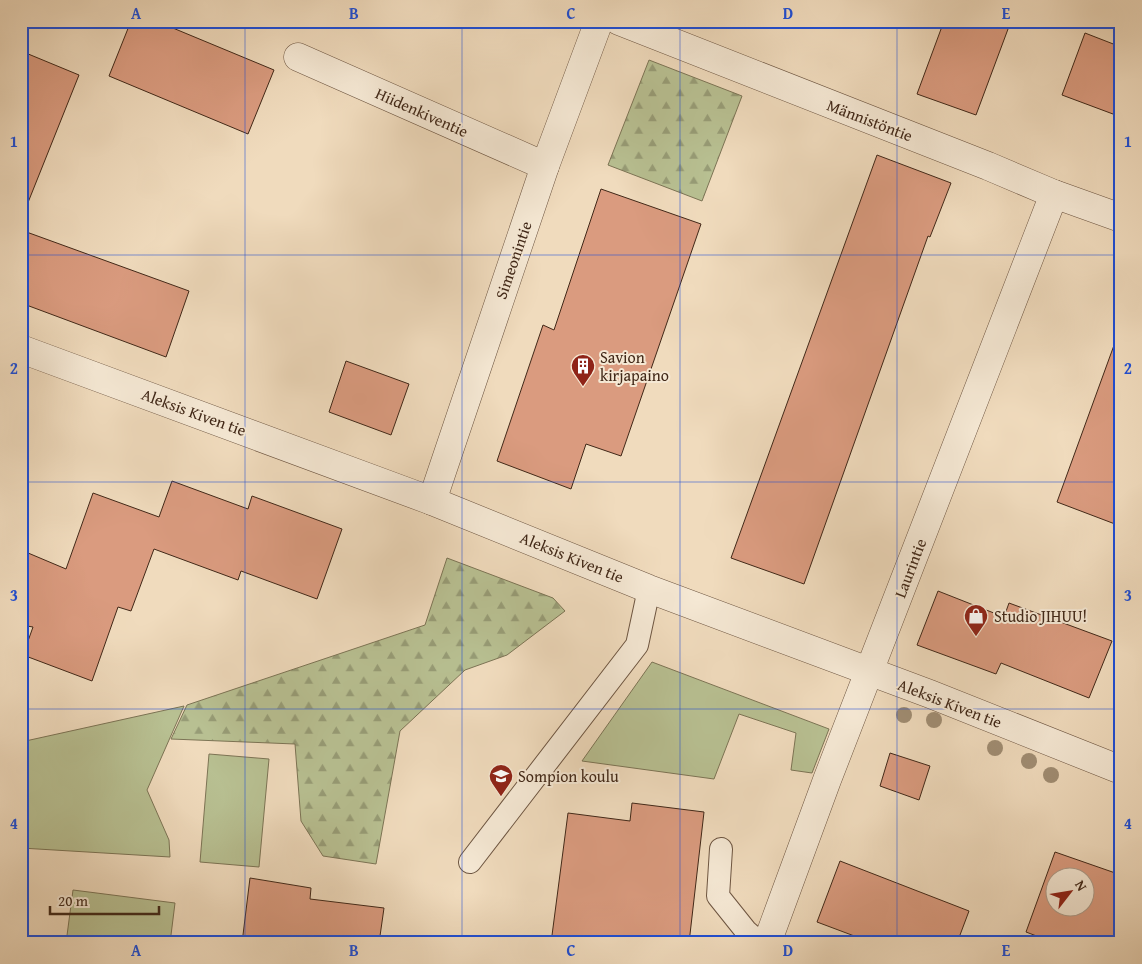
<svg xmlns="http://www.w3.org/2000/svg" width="1142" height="964" viewBox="0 0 1142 964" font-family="'Gentium Book Plus',serif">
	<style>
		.green { fill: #b8c092; stroke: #7c7455 }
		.forest { fill: url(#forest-firs); stroke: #7c7455 }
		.building { fill: #da9b7f; stroke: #412818; fill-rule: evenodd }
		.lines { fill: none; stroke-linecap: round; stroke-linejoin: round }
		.service-casing { stroke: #6d5541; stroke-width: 24 }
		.minor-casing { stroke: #6d5541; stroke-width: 29 }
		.tertiary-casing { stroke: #6d5541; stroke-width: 29 }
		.service { stroke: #f5e8d4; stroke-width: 22 }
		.minor { stroke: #f5e8d4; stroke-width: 28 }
		.tertiary { stroke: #f5e8d4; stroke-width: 28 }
		.tree { fill: #a08d73 }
		.grid { fill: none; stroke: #1d4ed8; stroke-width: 1; stroke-opacity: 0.55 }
		.labels { text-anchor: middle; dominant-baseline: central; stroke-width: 4; stroke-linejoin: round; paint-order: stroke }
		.street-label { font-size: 16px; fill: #412818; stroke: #f5e8d4 }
		.poi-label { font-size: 16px; fill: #412818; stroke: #f5e8d4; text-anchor: start }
		.neatline { fill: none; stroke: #1d4ed8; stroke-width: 2 }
		.grid-label { font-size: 16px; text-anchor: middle; font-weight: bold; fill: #1d4ed8 }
	</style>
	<defs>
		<pattern id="forest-firs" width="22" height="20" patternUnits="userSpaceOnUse" patternTransform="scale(1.25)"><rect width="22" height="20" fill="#b8c092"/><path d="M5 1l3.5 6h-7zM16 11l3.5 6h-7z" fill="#979c76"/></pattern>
	</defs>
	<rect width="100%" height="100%" fill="#f0dbbd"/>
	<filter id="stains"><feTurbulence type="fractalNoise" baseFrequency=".004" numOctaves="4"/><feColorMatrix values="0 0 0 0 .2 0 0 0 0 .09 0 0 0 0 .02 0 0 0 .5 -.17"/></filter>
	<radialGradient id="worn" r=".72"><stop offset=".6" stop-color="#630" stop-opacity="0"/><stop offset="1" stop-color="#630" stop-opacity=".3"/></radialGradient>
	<g class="green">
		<path d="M652 662 829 729 812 773 791 770 796 733 739 714 714 779 582 761Z"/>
		<path d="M184 706 147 790 169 840 170 857 21 848V742Z"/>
		<path d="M209 754 269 759 259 867 200 862Z"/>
		<path d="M73 890 175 903 170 943H66Z"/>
	</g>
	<g class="forest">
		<path d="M649 60 742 96 702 201 608 165Z"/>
		<path d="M447 558 553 598 565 611 507 655 465 670 400 731 376 864 323 856 301 821 295 744 171 739 187 705 425 625Z"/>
	</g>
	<g class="building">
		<path d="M131 21H156L274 70 248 134 109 76Z"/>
		<path d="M944 21H1011L976 115 917 94Z"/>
		<path d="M1085 33 1121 47V117L1062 95Z"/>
		<path d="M21 51 79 75 23 215H21Z"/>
		<path d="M877 155 951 183 930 237 928 236 804 584 731 558Z"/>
		<path d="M601 189 701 224 621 456 586 444 571 489 497 461 543 325 554 330Z"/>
		<path d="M21 230 189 291 166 357 21 303Z"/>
		<path d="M1117 337 1121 338V508L1115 524 1057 502Z"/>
		<path d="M346 361 409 384 391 435 329 412Z"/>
		<path d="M172 481 248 509 252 496 342 529 317 599 241 571 238 580 154 549 131 611 118 607 92 681 23 655 33 627 21 625V550L66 569 93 493 159 517Z"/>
		<path d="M938 591 1004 617 1009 603 1112 641 1089 698 1001 663 996 674 917 645Z"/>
		<path d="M890 753 930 766 919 800 880 786Z"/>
		<path d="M632 803 704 812 689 943H551L568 813 630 821Z"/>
		<path d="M1055 852 1121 875V943H1055L1026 932ZM1054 876H1084V906H1054Z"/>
		<path d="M840 861 969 911 957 943H873L817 922Z"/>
		<path d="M250 878 311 888 310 899 384 908 379 943H242Z"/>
	</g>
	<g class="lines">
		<g class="service-casing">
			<g id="service">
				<path d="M721 849 718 896 746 931 760 943"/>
				<path d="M470 862 637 645 649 589"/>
			</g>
		</g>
		<g class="minor-casing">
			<g id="minor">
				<path d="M619 21 988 166 1054 194 1121 218"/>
				<path d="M298 57 545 166"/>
				<path d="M432 501 545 166 599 21"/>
				<path d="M767 943 827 780 1054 194"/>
			</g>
		</g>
		<g class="tertiary-casing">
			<path id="tertiary" d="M21 349 432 501 649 589 930 694 1121 770"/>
		</g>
		<use href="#service" class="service"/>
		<use href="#minor" class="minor"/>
		<use href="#tertiary" class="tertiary"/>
	</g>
	<g class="tree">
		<circle cx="904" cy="715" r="8"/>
		<circle cx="934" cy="720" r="8"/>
		<circle cx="995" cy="748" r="8"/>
		<circle cx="1029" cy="761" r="8"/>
		<circle cx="1051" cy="775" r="8"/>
	</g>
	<path class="grid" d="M245 21V943M462 21V943M680 21V943M897 21V943M21 255H1121M21 482H1121M21 709H1121"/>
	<defs>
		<g id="building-pin" transform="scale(1.25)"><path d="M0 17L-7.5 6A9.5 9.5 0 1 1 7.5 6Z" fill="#8f2418" stroke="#f5e8d4"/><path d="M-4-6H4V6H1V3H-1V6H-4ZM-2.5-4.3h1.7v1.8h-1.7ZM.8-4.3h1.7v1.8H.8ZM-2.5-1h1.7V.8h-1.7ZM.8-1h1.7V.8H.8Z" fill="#fff"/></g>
		<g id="shop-pin" transform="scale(1.25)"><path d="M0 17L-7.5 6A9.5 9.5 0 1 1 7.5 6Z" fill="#8f2418" stroke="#f5e8d4"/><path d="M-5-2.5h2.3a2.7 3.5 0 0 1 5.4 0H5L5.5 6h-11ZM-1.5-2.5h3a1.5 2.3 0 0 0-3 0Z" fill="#fff"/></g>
		<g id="school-pin" transform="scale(1.25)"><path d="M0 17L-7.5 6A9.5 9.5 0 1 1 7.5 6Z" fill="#8f2418" stroke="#f5e8d4"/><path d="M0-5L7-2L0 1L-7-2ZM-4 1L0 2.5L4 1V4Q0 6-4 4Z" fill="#fff"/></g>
	</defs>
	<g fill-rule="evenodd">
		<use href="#building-pin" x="583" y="366"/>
		<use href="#shop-pin" x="976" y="616"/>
		<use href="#school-pin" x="501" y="776"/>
	</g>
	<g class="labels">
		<g class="street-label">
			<text transform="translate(422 112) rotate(24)">Hiidenkiventie</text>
			<text transform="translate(870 120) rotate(21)">Männistöntie</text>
			<text transform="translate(513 260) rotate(-71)">Simeonintie</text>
			<text transform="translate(194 412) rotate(20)">Aleksis Kiven tie</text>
			<text transform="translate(572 557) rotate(22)">Aleksis Kiven tie</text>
			<text transform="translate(910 568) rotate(-69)">Laurintie</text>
			<text transform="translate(950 703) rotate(21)">Aleksis Kiven tie</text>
		</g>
		<g class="poi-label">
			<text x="600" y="357">Savion<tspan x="600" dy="18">kirjapaino</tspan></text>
			<text x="994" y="616">Studio JIHUU!</text>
			<text x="518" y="776">Sompion koulu</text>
		</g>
	</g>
	<rect width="1142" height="964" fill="none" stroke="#f0dbbd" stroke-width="55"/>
	<g transform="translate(1070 892) rotate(59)"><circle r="24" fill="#f5e8d4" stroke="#ad9b89"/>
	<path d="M0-4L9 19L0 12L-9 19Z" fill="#8f2418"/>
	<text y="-8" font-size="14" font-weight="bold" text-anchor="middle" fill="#412818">N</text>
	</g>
	<path d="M50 906v8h109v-8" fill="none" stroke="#412818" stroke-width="2.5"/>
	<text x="58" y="906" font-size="15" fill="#412818" stroke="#f5e8d4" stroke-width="4" paint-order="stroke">20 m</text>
	<rect x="28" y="28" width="1086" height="908" class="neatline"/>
	<g class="grid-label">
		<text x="136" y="19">A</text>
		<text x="354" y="19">B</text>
		<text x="571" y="19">C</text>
		<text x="788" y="19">D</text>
		<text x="1006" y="19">E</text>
		<text x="14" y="147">1</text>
		<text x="1128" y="147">1</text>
		<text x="14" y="374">2</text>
		<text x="1128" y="374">2</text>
		<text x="14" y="601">3</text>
		<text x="1128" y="601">3</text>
		<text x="14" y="829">4</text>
		<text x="1128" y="829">4</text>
		<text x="136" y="956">A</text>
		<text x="354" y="956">B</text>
		<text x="571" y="956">C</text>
		<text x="788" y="956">D</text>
		<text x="1006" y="956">E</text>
	</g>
	<rect width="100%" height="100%" filter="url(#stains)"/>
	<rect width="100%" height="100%" fill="url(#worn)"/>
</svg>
